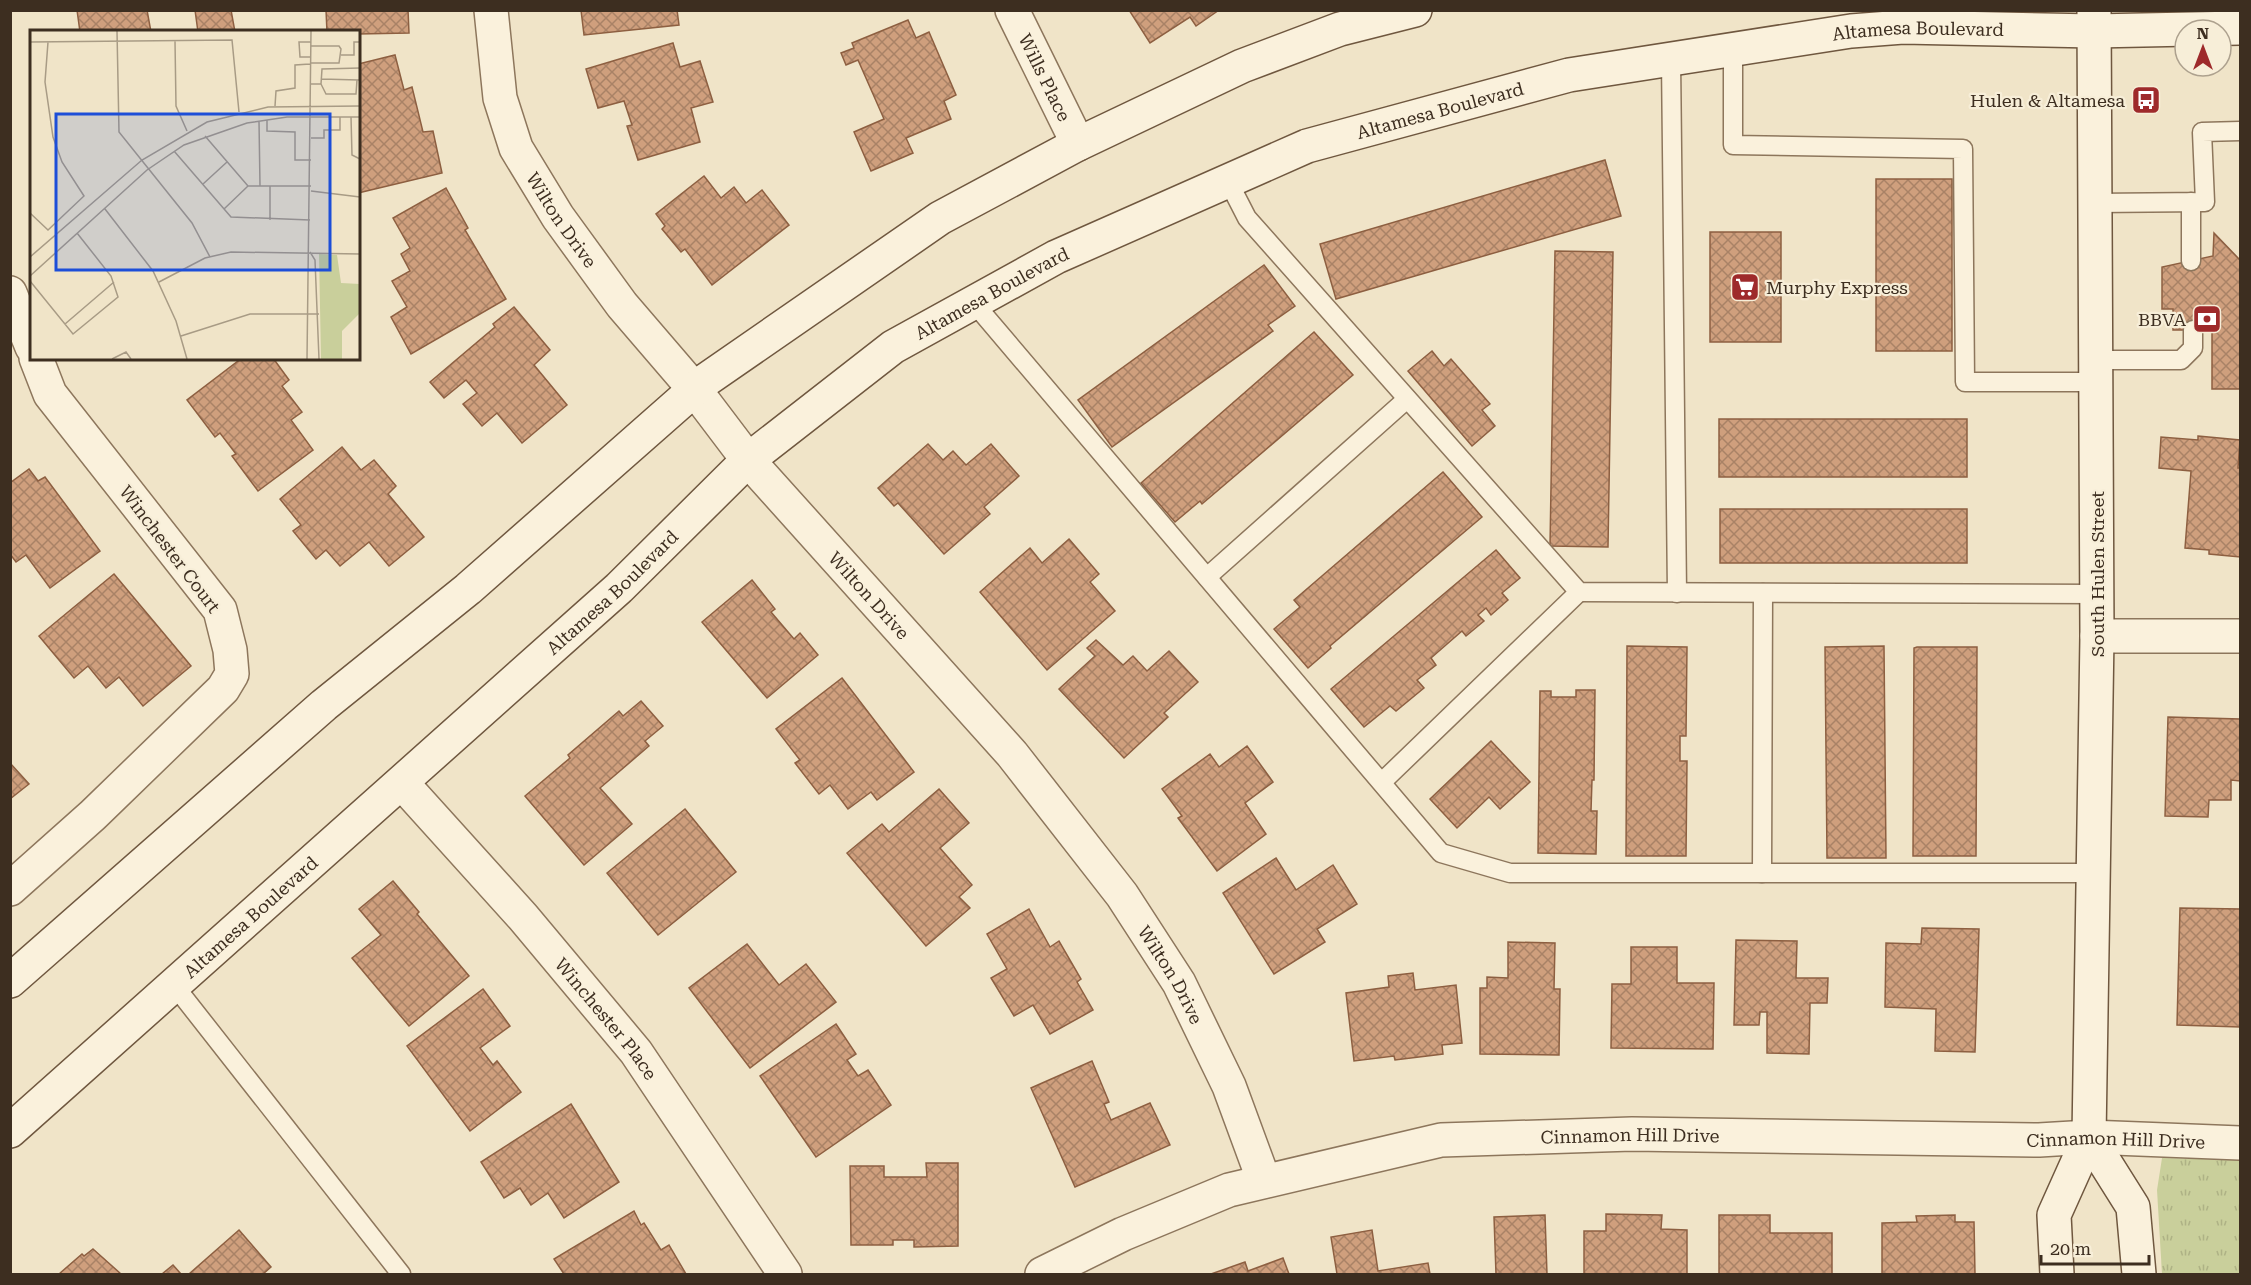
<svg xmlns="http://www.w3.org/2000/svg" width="2251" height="1285" viewBox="0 0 2251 1285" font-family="'Roboto Serif',serif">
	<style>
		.grass { fill: url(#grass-tufts) }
		.building { fill: url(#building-cross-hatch); stroke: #8d5f41; stroke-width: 1.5 }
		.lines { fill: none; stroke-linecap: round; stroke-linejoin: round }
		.service-casing { stroke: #8d765c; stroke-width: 21 }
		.minor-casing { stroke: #8d765c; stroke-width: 36 }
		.secondary-casing { stroke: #6f573f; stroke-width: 36 }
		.service { stroke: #faf1dc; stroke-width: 18 }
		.minor { stroke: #faf1dc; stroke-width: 33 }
		.secondary { stroke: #faf1dc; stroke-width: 33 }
		.labels { text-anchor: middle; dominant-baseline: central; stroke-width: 4.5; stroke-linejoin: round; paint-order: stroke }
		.street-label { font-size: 18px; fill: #3d2e20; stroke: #f7eed8 }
		.poi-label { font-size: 18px; fill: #3d2e20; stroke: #f7eed8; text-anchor: end }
		.inset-road { fill: none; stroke: #a89b85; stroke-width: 1.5 }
		.view { fill: #1d4ed8; fill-opacity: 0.15; stroke: #1d4ed8; stroke-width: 3 }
		.inset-edge { fill: none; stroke: #3d2e20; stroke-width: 3 }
	</style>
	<defs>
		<pattern id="grass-tufts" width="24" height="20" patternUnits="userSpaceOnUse" patternTransform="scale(1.5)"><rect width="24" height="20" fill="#c9cf9b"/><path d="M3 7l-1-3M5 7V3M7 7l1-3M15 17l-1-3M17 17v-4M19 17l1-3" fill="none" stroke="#aeb285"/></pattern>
		<pattern id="building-cross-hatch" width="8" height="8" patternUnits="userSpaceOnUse" patternTransform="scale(1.5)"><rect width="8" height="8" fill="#cf9f7d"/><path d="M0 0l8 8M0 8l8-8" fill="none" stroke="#a98266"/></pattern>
	</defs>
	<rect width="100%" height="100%" fill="#f0e4c8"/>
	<path class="grass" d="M2162 1158 2240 1160V1274H2162L2157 1190Z"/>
	<g class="building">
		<path d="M77 10H147L151 32H80Z"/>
		<path d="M195 10H231L235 32H198Z"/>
		<path d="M326 10H408L409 33 358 34V32H327Z"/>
		<path d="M581 10H677L679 25 584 35Z"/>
		<path d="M1129 10H1219L1196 26 1190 17 1150 43Z"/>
		<path d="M908 20 916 38 929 32 956 95 944 101 951 119 906 138 913 153 871 171 854 132 884 119 858 60 846 65 841 53 854 48 852 43Z"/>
		<path d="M673 43 680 67 700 61 713 102 691 108 700 142 638 160 627 126 632 125 624 101 598 108 586 69Z"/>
		<path d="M395 55 404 90 412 87 423 132 433 131 442 173 358 193V64Z"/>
		<path d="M1605 160 1621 216 1336 299 1320 244Z"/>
		<path d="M704 176 721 198 734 187 746 203 762 190 789 225 712 285 685 249 681 252 662 229 665 226 656 214Z"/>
		<rect x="1876" y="179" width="76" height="172"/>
		<path d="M446 188 468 228 465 230 506 299 411 354 391 317 407 307 392 281 410 271 401 254 410 248 393 218Z"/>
		<rect x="1710" y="232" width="71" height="110"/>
		<path d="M2214 233 2240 260V389H2212V330H2173V309H2162V267L2213 256Z"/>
		<path d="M1555 251 1613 252 1608 547 1550 546Z"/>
		<path d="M1264 265 1295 306 1268 325 1273 331 1112 447 1078 400Z"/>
		<path d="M514 307 550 350 534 365 567 405 522 443 497 413 482 426 463 404 477 393 466 380 444 398 430 382 495 327 493 324Z"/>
		<path d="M1314 332 1353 375 1202 504 1200 501 1175 522 1141 483Z"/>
		<path d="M1432 351 1444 366 1451 359 1490 404 1482 410 1495 426 1472 446 1408 371Z"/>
		<path d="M242 358H273L289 380 282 386 302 412 291 420 313 450 258 491 232 456 236 454 220 433 215 437 187 400Z"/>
		<rect x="1719" y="419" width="248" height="58"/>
		<path d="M2198 436 2240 440 2238 468H2240V557L2209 554V550L2185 548 2191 471 2159 468 2161 437 2198 440Z"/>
		<path d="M928 444 943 460 953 451 966 465 991 444 1019 476 984 507 990 514 944 554 898 503 894 506 878 488Z"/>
		<path d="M342 447 361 470 374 460 396 486 388 494 424 537 389 566 369 542 340 566 326 550 316 559 293 531 301 525 280 499Z"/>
		<path d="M29 469 38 481 45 477 100 551 50 588 26 555 16 562 10 554V483Z"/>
		<path d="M1443 472 1482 517 1330 646 1331 648 1308 668 1274 629 1300 607 1294 600Z"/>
		<rect x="1720" y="509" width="247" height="54"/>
		<path d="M1069 539 1099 574 1090 582 1115 611 1047 670 980 592 1030 548 1042 563Z"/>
		<path d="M1496 550 1520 578 1502 593 1508 600 1491 615 1486 608 1478 615 1484 621 1466 636 1462 631 1431 658 1436 665 1417 680 1424 688 1396 711 1390 706 1364 727 1331 689Z"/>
		<path d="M114 574 191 666 143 706 119 677 106 688 88 666 74 678 39 636Z"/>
		<path d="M752 580 775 609 771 612 794 639 800 633 818 655 767 698 702 622Z"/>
		<path d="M1096 640 1123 665 1133 656 1147 671 1169 651 1198 682 1164 713 1168 717 1124 758 1059 689 1095 656 1087 648Z"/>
		<path d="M1627 646 1687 647 1686 736H1680V761H1687L1686 856H1626Z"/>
		<path d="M1884 646 1886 858H1827L1825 647Z"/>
		<path d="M1917 647H1977L1976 856H1913L1914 648Z"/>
		<path d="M842 678 914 772 877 800 871 792 848 809 830 785 819 794 795 763 800 760 776 729Z"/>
		<path d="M1576 690H1595L1594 780H1592L1591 811H1597L1596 854 1538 853 1540 691H1551V697H1576Z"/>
		<path d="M641 701 663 726 645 741 649 746 600 788 632 824 584 865 525 796 570 758 568 755 619 711 623 716Z"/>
		<path d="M2168 717 2240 719V781L2231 780V800H2209L2208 817 2165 816Z"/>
		<path d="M1491 741 1530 782 1500 809 1489 797 1457 828 1430 799Z"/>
		<path d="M1247 746 1273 782 1245 803 1266 834 1217 871 1178 818 1182 816 1162 789 1210 754 1219 767Z"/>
		<path d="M10 763 29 784 10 799Z"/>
		<path d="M939 789 969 823 940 848 972 885 959 897 970 908 926 946 847 853 882 824 889 832Z"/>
		<path d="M685 809 736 872 658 935 607 873Z"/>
		<path d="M1276 858 1296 890 1333 865 1357 904 1317 929 1325 942 1274 974 1223 893Z"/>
		<path d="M393 881 419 912 417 914 469 976 409 1026 352 958 381 935 359 909Z"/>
		<path d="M2180 908 2240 909V1027L2177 1025Z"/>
		<path d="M1029 909 1050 947 1059 941 1081 979 1077 982 1093 1010 1050 1034 1033 1005 1014 1016 991 978 1007 969 987 934Z"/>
		<path d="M1922 928 1979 929 1975 1052 1935 1051 1936 1009 1885 1007 1886 943 1921 944Z"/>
		<path d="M1736 940 1797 941 1796 978H1828L1827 1003H1810L1809 1054 1767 1053V1012H1760L1759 1025H1734Z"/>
		<path d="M1508 942 1555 943 1554 989H1560L1559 1055 1480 1054V988H1487V977L1508 978Z"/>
		<path d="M747 944 779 985 806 964 836 1002 750 1068 689 988Z"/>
		<path d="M1631 947H1677V983H1714L1713 1049 1611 1048 1612 984H1631Z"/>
		<path d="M1413 973 1415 990 1456 985 1462 1043 1442 1045 1443 1054 1395 1060 1394 1056 1354 1061 1346 993 1389 987 1388 976Z"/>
		<path d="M483 989 510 1026 480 1048 493 1065 497 1061 521 1092 470 1131 407 1046Z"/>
		<path d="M836 1024 856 1054 847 1060 858 1076 868 1070 891 1105 816 1157 760 1076Z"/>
		<path d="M1092 1061 1109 1102 1104 1104 1111 1120 1150 1103 1170 1145 1075 1187 1031 1088Z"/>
		<path d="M571 1104 619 1182 564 1218 548 1193 531 1205 520 1188 504 1198 481 1162Z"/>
		<path d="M926 1163H958V1246L914 1247V1240H893V1245H851L850 1166H884V1177H927Z"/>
		<path d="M634 1211 641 1225 644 1223 661 1250 669 1245 686 1274H564L554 1259Z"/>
		<path d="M1606 1214 1662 1215 1661 1229 1687 1230V1274H1584V1231H1606Z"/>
		<path d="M1545 1215 1547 1274H1496L1494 1217Z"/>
		<path d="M1719 1215H1770V1233H1832V1274H1719Z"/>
		<path d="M1955 1215V1222H1974L1975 1274H1882V1223L1917 1222 1916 1216Z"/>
		<path d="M239 1230 271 1267 263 1274H189Z"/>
		<path d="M1372 1230 1378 1271 1428 1263 1430 1274H1337L1331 1237Z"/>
		<path d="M93 1249 121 1274H59L82 1254 84 1256Z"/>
		<path d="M1283 1258 1289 1274H1211L1245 1262 1248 1271Z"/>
		<path d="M173 1265 181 1274H162Z"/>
	</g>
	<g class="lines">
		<g class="service-casing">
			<g id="service">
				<path d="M1733 50V145L1963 149 1965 382H2096"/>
				<path d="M1671 60 1677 593"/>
				<path d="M1228 181 1247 218 1579 592 2097 594"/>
				<path d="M2191 202V261"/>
				<path d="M2095 203 2205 202 2202 132 2240 131"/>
				<path d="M973 302 1441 853 1510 873H2094"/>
				<path d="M2096 360H2181L2193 348V330"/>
				<path d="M1207 577 1407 399"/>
				<path d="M1382 782 1579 592"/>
				<path d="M1762 873 1763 593"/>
				<path d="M174 985 401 1274"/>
			</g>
		</g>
		<g class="minor-casing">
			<g id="minor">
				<path id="s1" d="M491 10 500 98 516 148 558 217 622 305 695 390 748 460 1012 754 1122 895 1179 983 1229 1086 1264 1181"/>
				<path id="s2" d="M1012 10 1078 144"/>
				<path d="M10 293 32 347"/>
				<path d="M2097 636H2240"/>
				<path id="s3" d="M402 783 523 917 636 1052 785 1274"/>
				<path d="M10 889 93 815 223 689 232 674 230 650 220 610 50 394 36 358"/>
				<path id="s4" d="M1042 1274 1123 1234 1229 1190 1441 1140 1632 1134 2039 1140 2089 1137 2240 1143"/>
			</g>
		</g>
		<g class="secondary-casing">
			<g id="secondary">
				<path d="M10 981 324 705 468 589 703 382 940 218 1078 144 1242 66 1340 29 1415 10"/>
				<path id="s5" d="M10 1131 619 588 748 460 893 347 1056 257 1307 146 1569 75 1851 31 1903 27 2094 31 2240 28"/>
				<path d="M2089 1137 2133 1207 2139 1274"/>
				<path d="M2057 1274 2054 1215 2089 1137 2097 636 2094 10"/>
			</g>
		</g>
		<use href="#service" class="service"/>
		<use href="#minor" class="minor"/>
		<use href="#secondary" class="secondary"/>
	</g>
	<defs>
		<g id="bus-square" transform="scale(1.5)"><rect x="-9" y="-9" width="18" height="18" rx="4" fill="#9e2a2b" stroke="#f7eed8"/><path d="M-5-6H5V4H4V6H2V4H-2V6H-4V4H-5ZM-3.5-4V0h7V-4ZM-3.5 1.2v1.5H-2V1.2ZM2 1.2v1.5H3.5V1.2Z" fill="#fff"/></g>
		<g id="supermarket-square" transform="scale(1.5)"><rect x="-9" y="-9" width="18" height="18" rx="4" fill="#9e2a2b" stroke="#f7eed8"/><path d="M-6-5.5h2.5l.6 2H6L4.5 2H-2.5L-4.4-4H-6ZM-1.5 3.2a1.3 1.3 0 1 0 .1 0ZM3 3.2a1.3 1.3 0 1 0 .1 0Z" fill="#fff"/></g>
		<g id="bank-square" transform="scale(1.5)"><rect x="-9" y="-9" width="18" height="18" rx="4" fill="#9e2a2b" stroke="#f7eed8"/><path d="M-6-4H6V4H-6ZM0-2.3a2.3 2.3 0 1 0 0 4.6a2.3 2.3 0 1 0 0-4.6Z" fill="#fff"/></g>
	</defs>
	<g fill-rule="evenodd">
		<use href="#bus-square" x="2146" y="100"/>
		<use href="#supermarket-square" x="1745" y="287"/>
		<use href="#bank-square" x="2207" y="319"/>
	</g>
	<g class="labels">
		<g class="street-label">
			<text stroke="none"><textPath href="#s5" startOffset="2266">Altamesa Boulevard</textPath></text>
			<text stroke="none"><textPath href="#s2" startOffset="75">Wills Place</textPath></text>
			<text stroke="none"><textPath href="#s5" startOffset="1780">Altamesa Boulevard</textPath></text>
			<text stroke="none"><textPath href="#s1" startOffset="226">Wilton Drive</textPath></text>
			<text stroke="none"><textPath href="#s5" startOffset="1294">Altamesa Boulevard</textPath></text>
			<text transform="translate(170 549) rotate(53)">Winchester Court</text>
			<text transform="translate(2097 574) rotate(-90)">South Hulen Street</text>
			<text stroke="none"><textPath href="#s5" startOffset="808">Altamesa Boulevard</textPath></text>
			<text stroke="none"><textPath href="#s1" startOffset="712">Wilton Drive</textPath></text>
			<text stroke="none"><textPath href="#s5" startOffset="322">Altamesa Boulevard</textPath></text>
			<text stroke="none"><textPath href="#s1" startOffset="1198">Wilton Drive</textPath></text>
			<text stroke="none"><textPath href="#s3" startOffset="312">Winchester Place</textPath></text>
			<text stroke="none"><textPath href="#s4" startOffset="612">Cinnamon Hill Drive</textPath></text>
			<text stroke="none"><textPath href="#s4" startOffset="1098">Cinnamon Hill Drive</textPath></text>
		</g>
		<g class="poi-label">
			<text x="2125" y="100">Hulen &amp; Altamesa</text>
			<text x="1766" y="287" text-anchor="start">Murphy Express</text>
			<text x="2186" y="319">BBVA</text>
		</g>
	</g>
	<g transform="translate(30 30)">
		<rect width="330" height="330" fill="#f0e4c8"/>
		<path d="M289 224 307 225 311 253 330 254V283L312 301V329H291Z" fill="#c9cf9b"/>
		<path class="inset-road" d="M87 1 89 102 162 193 180 227M145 11 146 76 157 101M0 12 202 10 209 82M311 25H324V12H330M281 27H270L269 12H281M280 33H309L311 19 309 16H281M291 49 329 50M280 54H291L292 39 330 38M291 54 296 64H326L327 50M245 76 246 61 265 58V35L280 34M321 87 322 125 330 129M237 90V101L265 102V130H281M229 91 230 156M175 106 218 156H281M281 108H294V100H310V87M144 121 201 187 280 190M173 154 197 132M281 161 330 167M75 179 123 241 146 291 157 329M194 179 218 156M0 183 18 200 54 166 32 132 23 107 15 52 18 12M240 190V156M280 222 285 230 289 329M0 227 112 130 177 92 238 77 330 76M0 246 117 140 154 115 217 93 257 87H330M0 251 43 304 88 267 81 246 47 203M129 252 175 228 201 222 330 224M35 294 84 252M151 306 220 284H289M82 329 96 322 101 329M277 329 281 1"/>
		<path class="view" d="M26 84H300V240H26Z"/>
		<rect width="330" height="330" class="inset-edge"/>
	</g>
	<rect width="2251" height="1285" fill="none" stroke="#3d2e20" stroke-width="24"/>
	<g transform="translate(2203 48)"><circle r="28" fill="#f7eed8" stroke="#ada18e" stroke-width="1.5"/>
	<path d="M0-4.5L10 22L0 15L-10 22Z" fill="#9e2a2b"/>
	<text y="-9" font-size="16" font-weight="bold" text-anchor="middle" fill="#3d2e20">N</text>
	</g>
	<path d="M2041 1255v9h108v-9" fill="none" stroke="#3d2e20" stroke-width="3"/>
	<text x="2050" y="1255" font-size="18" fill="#3d2e20" stroke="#f7eed8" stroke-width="4.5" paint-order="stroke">20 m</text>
</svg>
